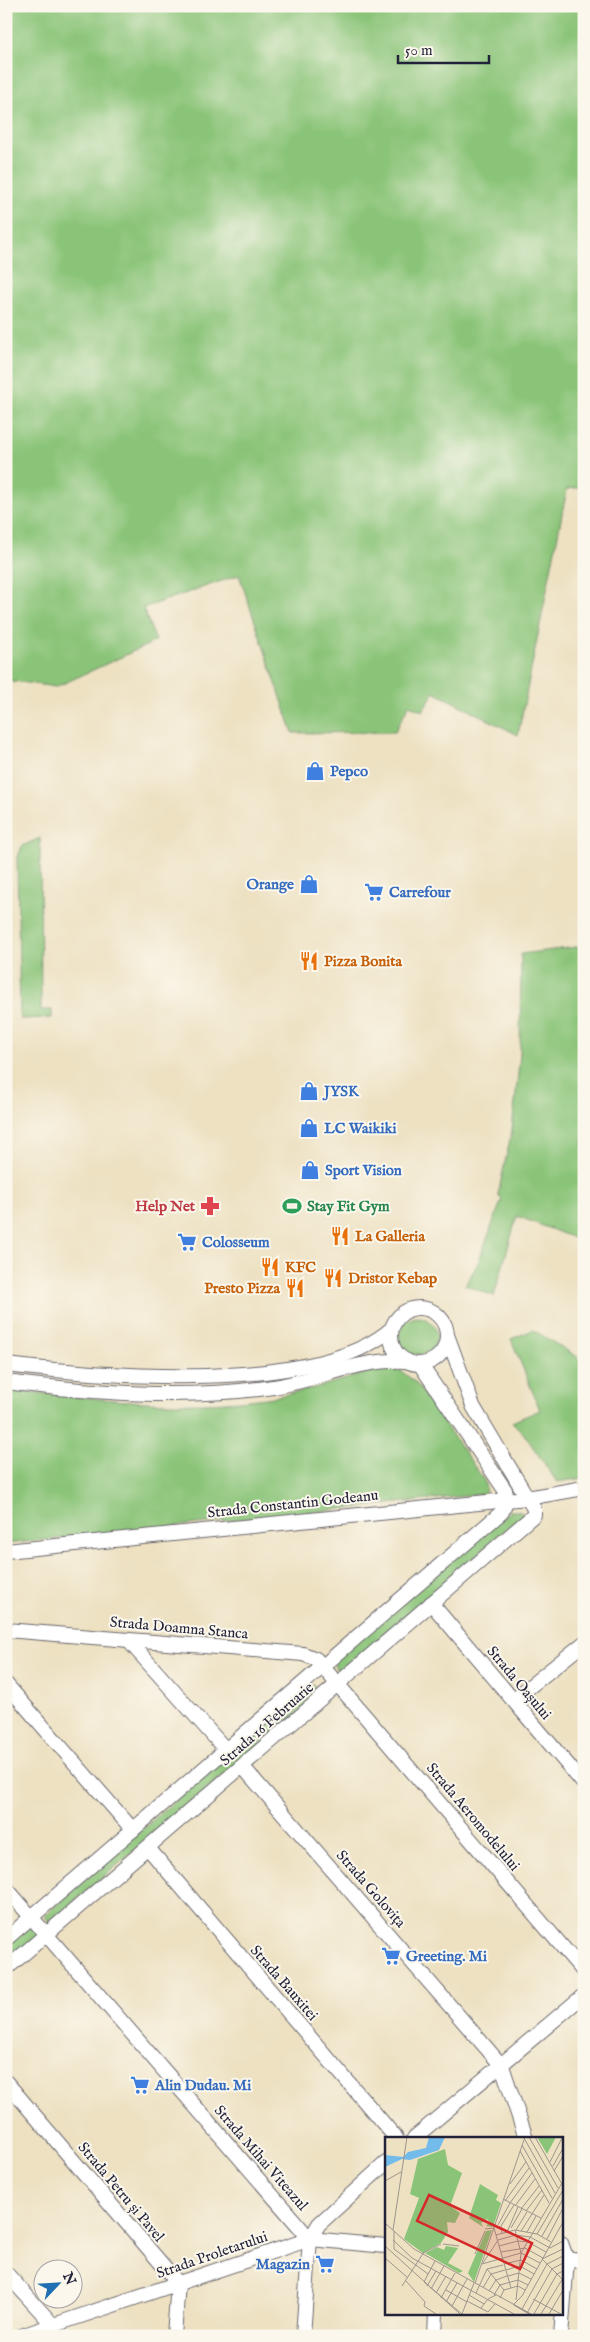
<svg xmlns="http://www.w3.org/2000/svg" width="590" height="2342" viewBox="0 0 590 2342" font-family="'IM FELL English',serif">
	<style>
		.green { fill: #8ac478; stroke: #56735a }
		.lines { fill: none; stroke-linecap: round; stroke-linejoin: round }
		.minor-casing { stroke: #69656a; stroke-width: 16 }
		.minor { stroke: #fff; stroke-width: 14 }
		.labels { text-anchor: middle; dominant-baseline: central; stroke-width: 4; stroke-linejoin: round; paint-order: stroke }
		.shop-label { font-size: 15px; font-weight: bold; fill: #366cbe; stroke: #fbf7ec; text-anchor: start }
		.food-label { font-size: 15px; font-weight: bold; fill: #c56008; stroke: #fbf7ec; text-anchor: start }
		.health-label { font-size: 15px; font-weight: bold; fill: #be3a42; stroke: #fbf7ec; text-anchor: end }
		.leisure-label { font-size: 15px; font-weight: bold; fill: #27864d; stroke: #fbf7ec; text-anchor: start }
		.street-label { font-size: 15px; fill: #22223b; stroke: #fbf7ec }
		.inset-road { fill: none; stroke: #9c958c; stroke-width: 1 }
		.view { fill: #d62828; fill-opacity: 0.15; stroke: #d62828; stroke-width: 2.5 }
		.inset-edge { fill: none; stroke: #22223b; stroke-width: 2.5 }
	</style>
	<rect width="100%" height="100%" fill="#fbf7ec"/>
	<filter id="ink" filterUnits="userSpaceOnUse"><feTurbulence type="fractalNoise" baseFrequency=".02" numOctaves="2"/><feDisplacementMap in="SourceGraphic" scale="10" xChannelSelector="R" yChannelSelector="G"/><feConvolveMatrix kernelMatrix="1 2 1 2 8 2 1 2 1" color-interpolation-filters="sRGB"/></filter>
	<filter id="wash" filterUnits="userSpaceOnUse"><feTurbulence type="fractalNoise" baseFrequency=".0096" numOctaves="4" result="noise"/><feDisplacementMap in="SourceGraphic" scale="20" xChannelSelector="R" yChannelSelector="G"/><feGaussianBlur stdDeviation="1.12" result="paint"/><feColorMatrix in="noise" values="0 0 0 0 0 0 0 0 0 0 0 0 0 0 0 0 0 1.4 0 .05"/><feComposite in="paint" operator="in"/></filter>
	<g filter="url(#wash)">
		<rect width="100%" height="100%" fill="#ede1c2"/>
		<g class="green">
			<path d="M6 6H584V487L567 489 518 735 434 692 423 711 409 705 395 732 293 733 239 575 143 608 156 641 56 687 6 680Z"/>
			<path d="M40 838 41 1010H52V1018L20 1019 17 860 22 846Z"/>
			<path d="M584 946V1242L517 1216 494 1296 465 1285 477 1265 502 1199 498 1194 512 1130 520 1055 521 954Z"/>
			<circle cx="418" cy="1336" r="19"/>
			<path d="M533 1330 584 1361V1478L557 1482 524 1434 512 1422 540 1410 511 1339Z"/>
			<path d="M389 1369 401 1371 415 1382 484 1480 486 1489 484 1494 6 1544V1390C87 1397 169 1409 250 1400 294 1396 335 1382 376 1370Z"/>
			<path d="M510 1511H518L524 1514 349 1666 344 1669H336L334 1664 337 1658Z"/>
			<path d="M313 1685 318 1695 49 1923 45 1915 305 1686Z"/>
			<path d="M30 1923 44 1931 6 1964V1943Z"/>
		</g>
	</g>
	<g filter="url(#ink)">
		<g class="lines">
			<g class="minor-casing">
				<g id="minor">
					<circle cx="419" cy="1336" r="28"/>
					<path d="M6 1365C102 1376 316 1395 391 1329"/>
					<path d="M6 1382C93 1393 185 1400 273 1387 318 1380 360 1358 407 1361"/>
					<path d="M6 1551 527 1498 584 1488"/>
					<path d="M431 1603 584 1784"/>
					<path d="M6 1630 303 1654 316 1659 584 1972"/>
					<path d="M128 1640 226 1750"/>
					<path d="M6 1684 133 1830"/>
					<path d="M513 1700 584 1643"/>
					<path d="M243 1767 502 2066 526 2138"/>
					<path d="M148 1848 396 2138"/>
					<path d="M6 1888 310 2239 303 2336"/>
					<path d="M6 1939 502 1512 507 1498 505 1490 420 1364"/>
					<path d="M6 1969 534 1515V1509L473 1406 447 1335"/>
					<path d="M6 2082 178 2283 174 2336"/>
					<path d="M414 2138 584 1995"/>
					<path d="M310 2239 386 2246"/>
					<path d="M561 2259 584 2261"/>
					<path d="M6 2273 53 2325 52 2336"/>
					<path d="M21 2336 310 2239 319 2224 386 2163"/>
					<path d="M435 2336 436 2313"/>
					<path d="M561 2336 567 2260 561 2243"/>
				</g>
			</g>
			<use href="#minor" class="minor"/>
		</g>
	</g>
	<defs>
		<g id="shop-bare" transform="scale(1.5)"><path d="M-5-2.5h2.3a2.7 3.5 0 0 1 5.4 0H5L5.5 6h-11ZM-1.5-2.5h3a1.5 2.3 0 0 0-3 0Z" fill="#3f7fe0" stroke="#fbf7ec" stroke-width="2.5" paint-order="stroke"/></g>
		<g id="supermarket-bare" transform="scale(1.5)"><path d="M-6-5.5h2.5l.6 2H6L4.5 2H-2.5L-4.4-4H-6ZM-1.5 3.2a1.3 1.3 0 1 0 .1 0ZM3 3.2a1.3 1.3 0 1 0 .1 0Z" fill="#3f7fe0" stroke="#fbf7ec" stroke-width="2.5" paint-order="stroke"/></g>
		<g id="restaurant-bare" transform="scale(1.5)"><path d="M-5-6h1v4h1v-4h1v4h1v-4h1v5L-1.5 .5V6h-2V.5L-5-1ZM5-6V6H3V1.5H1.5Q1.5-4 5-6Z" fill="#e8710a" stroke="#fbf7ec" stroke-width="2.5" paint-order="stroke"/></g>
		<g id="pharmacy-bare" transform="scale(1.5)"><path d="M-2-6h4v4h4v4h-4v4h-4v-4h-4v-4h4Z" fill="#e0444e" stroke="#fbf7ec" stroke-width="2.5" paint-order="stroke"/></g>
		<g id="stadium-bare" transform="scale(1.5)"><path d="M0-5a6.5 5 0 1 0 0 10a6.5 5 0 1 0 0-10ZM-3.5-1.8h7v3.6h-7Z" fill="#2e9e5b" stroke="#fbf7ec" stroke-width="2.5" paint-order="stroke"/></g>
	</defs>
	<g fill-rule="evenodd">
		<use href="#shop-bare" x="315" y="771"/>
		<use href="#shop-bare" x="309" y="884"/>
		<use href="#supermarket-bare" x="374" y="892"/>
		<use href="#restaurant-bare" x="309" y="961"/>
		<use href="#shop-bare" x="309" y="1091"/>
		<use href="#shop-bare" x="309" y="1128"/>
		<use href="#shop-bare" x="310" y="1170"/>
		<use href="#pharmacy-bare" x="210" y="1206"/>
		<use href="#stadium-bare" x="292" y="1206"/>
		<use href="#restaurant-bare" x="340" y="1236"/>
		<use href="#supermarket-bare" x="187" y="1242"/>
		<use href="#restaurant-bare" x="270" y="1267"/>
		<use href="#restaurant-bare" x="333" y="1278"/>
		<use href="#restaurant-bare" x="295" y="1288"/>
		<use href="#supermarket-bare" x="391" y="1956"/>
		<use href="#supermarket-bare" x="140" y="2085"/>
		<use href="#supermarket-bare" x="325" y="2264"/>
	</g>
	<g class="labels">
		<g class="shop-label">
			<text x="330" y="771">Pepco</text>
			<text x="294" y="884" text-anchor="end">Orange</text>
			<text x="389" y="892">Carrefour</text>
			<text x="324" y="1091">JYSK</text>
			<text x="324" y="1128">LC Waikiki</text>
			<text x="325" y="1170">Sport Vision</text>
			<text x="202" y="1242">Colosseum</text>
			<text x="406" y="1956">Greeting. Mi</text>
			<text x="155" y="2085">Alin Dudau. Mi</text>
			<text x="310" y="2264" text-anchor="end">Magazin</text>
		</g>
		<g class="food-label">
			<text x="324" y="961">Pizza Bonita</text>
			<text x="355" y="1236">La Galleria</text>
			<text x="285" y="1267">KFC</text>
			<text x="348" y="1278">Dristor Kebap</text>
			<text x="280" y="1288" text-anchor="end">Presto Pizza</text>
		</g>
		<g class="health-label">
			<text x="195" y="1206">Help Net</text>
		</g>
		<g class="leisure-label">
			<text x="307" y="1206">Stay Fit Gym</text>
		</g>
		<g class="street-label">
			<text transform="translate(293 1504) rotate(-6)">Strada Constantin Godeanu</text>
			<text transform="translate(179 1628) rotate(5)">Strada Doamna Stanca</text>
			<text transform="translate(519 1683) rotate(50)">Strada Oașului</text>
			<text transform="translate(267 1724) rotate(-41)">Strada 16 Februarie</text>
			<text transform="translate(473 1817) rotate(50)">Strada Aeromodelului</text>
			<text transform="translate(371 1889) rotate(49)">Strada Golovița</text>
			<text transform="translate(284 1983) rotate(49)">Strada Bauxitei</text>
			<text transform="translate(261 2158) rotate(49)">Strada Mihai Viteazul</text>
			<text transform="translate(121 2192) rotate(50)">Strada Petru și Pavel</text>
			<text transform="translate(212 2255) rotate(-19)">Strada Proletarului</text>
		</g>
	</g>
	<g transform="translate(385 2137)">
		<rect width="178" height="178" fill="#ede1c2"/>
		<path d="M152 0H171L162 17ZM60 12 63 28 77 36 65 69 75 76 70 86 62 85 63 95 56 106 38 116 19 102 34 61 25 57 33 22ZM95 47 113 58 111 63 116 66 108 90 101 89 105 85 102 82 96 86 98 90 84 81ZM107 93 89 145 83 136 101 94ZM61 109 73 111 63 126 78 134 74 136 40 116 52 110 59 113Z" fill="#8ac478"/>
		<path d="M44 0H60L54 13 25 23 17 22 0 30V18L18 20 23 15 41 11Z" fill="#73bbeb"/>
		<path class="inset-road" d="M144 0 173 51M150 0 178 49M139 1 170 56M137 8 167 61M135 14 164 66M165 25 177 1M168 29 178 11M169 34 178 19M0 44 16 35M125 47 141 25M118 62 156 81M120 64 144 31M125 66 147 36M130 69 150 42M136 72 154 49M141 74 157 53M147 77 159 58M0 86 29 112 146 177M113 88 125 66M126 91 137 72M100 92 109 91 126 151M8 93 22 0M130 93 136 116 131 163M131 93 142 75M9 94V112L43 137M136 94 147 77M122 95 133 70M142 95 151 79M117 96 116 89 129 68M152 97 178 53M111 98 130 93 152 97 166 105M157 99 178 62M162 102 178 71M8 103 27 121 129 177M58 107 74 109M0 109 75 177M114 109 133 104 143 105 161 115M178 112 157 122 178 143M116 115 140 111 158 121M38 116 56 107M136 116 177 46M90 117 100 94M0 121 23 141M50 124 39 145 77 177 89 146M98 126 113 103 131 98 145 100 165 111 178 104M97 127 136 116 155 126M119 127 136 123 152 132M102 132 119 153M121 133 135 129 149 137M123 139 134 136 146 142M21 144 40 165 39 169 51 177M90 146 140 0M17 149 39 115M42 149 51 134M98 151 106 137 120 133M46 152 59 129M61 153 82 165M104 154 111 143 122 139M51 156 61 139M91 156 102 132 118 128M84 158 99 167M109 158 115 148 133 143 143 148M56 161 70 136M115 161 119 153 133 149 140 153M148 162 176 177M82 164 103 175 110 167M61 165 72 146M128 168 137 159 178 85M67 169 82 142M96 171 103 162 111 158M137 172 162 127 178 119M142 176 167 132 178 126M144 177 129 168 145 177M149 177 172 137 178 134M156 177 178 141M164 177 178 153"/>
		<path class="view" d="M44 58 147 106 135 132 32 84Z"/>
		<rect width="178" height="178" class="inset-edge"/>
	</g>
	<rect width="590" height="2342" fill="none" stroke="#fbf7ec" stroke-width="25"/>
	<g transform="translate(58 2284) rotate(65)"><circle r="24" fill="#fbf7ec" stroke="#a4a2a5"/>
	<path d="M0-4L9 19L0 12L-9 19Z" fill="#1f6fb2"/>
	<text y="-8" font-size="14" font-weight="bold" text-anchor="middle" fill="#22223b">N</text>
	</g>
	<path d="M398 55v8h91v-8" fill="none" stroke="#22223b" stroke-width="2.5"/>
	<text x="405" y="55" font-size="15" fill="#22223b" stroke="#fbf7ec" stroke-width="4" paint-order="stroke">50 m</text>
</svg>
